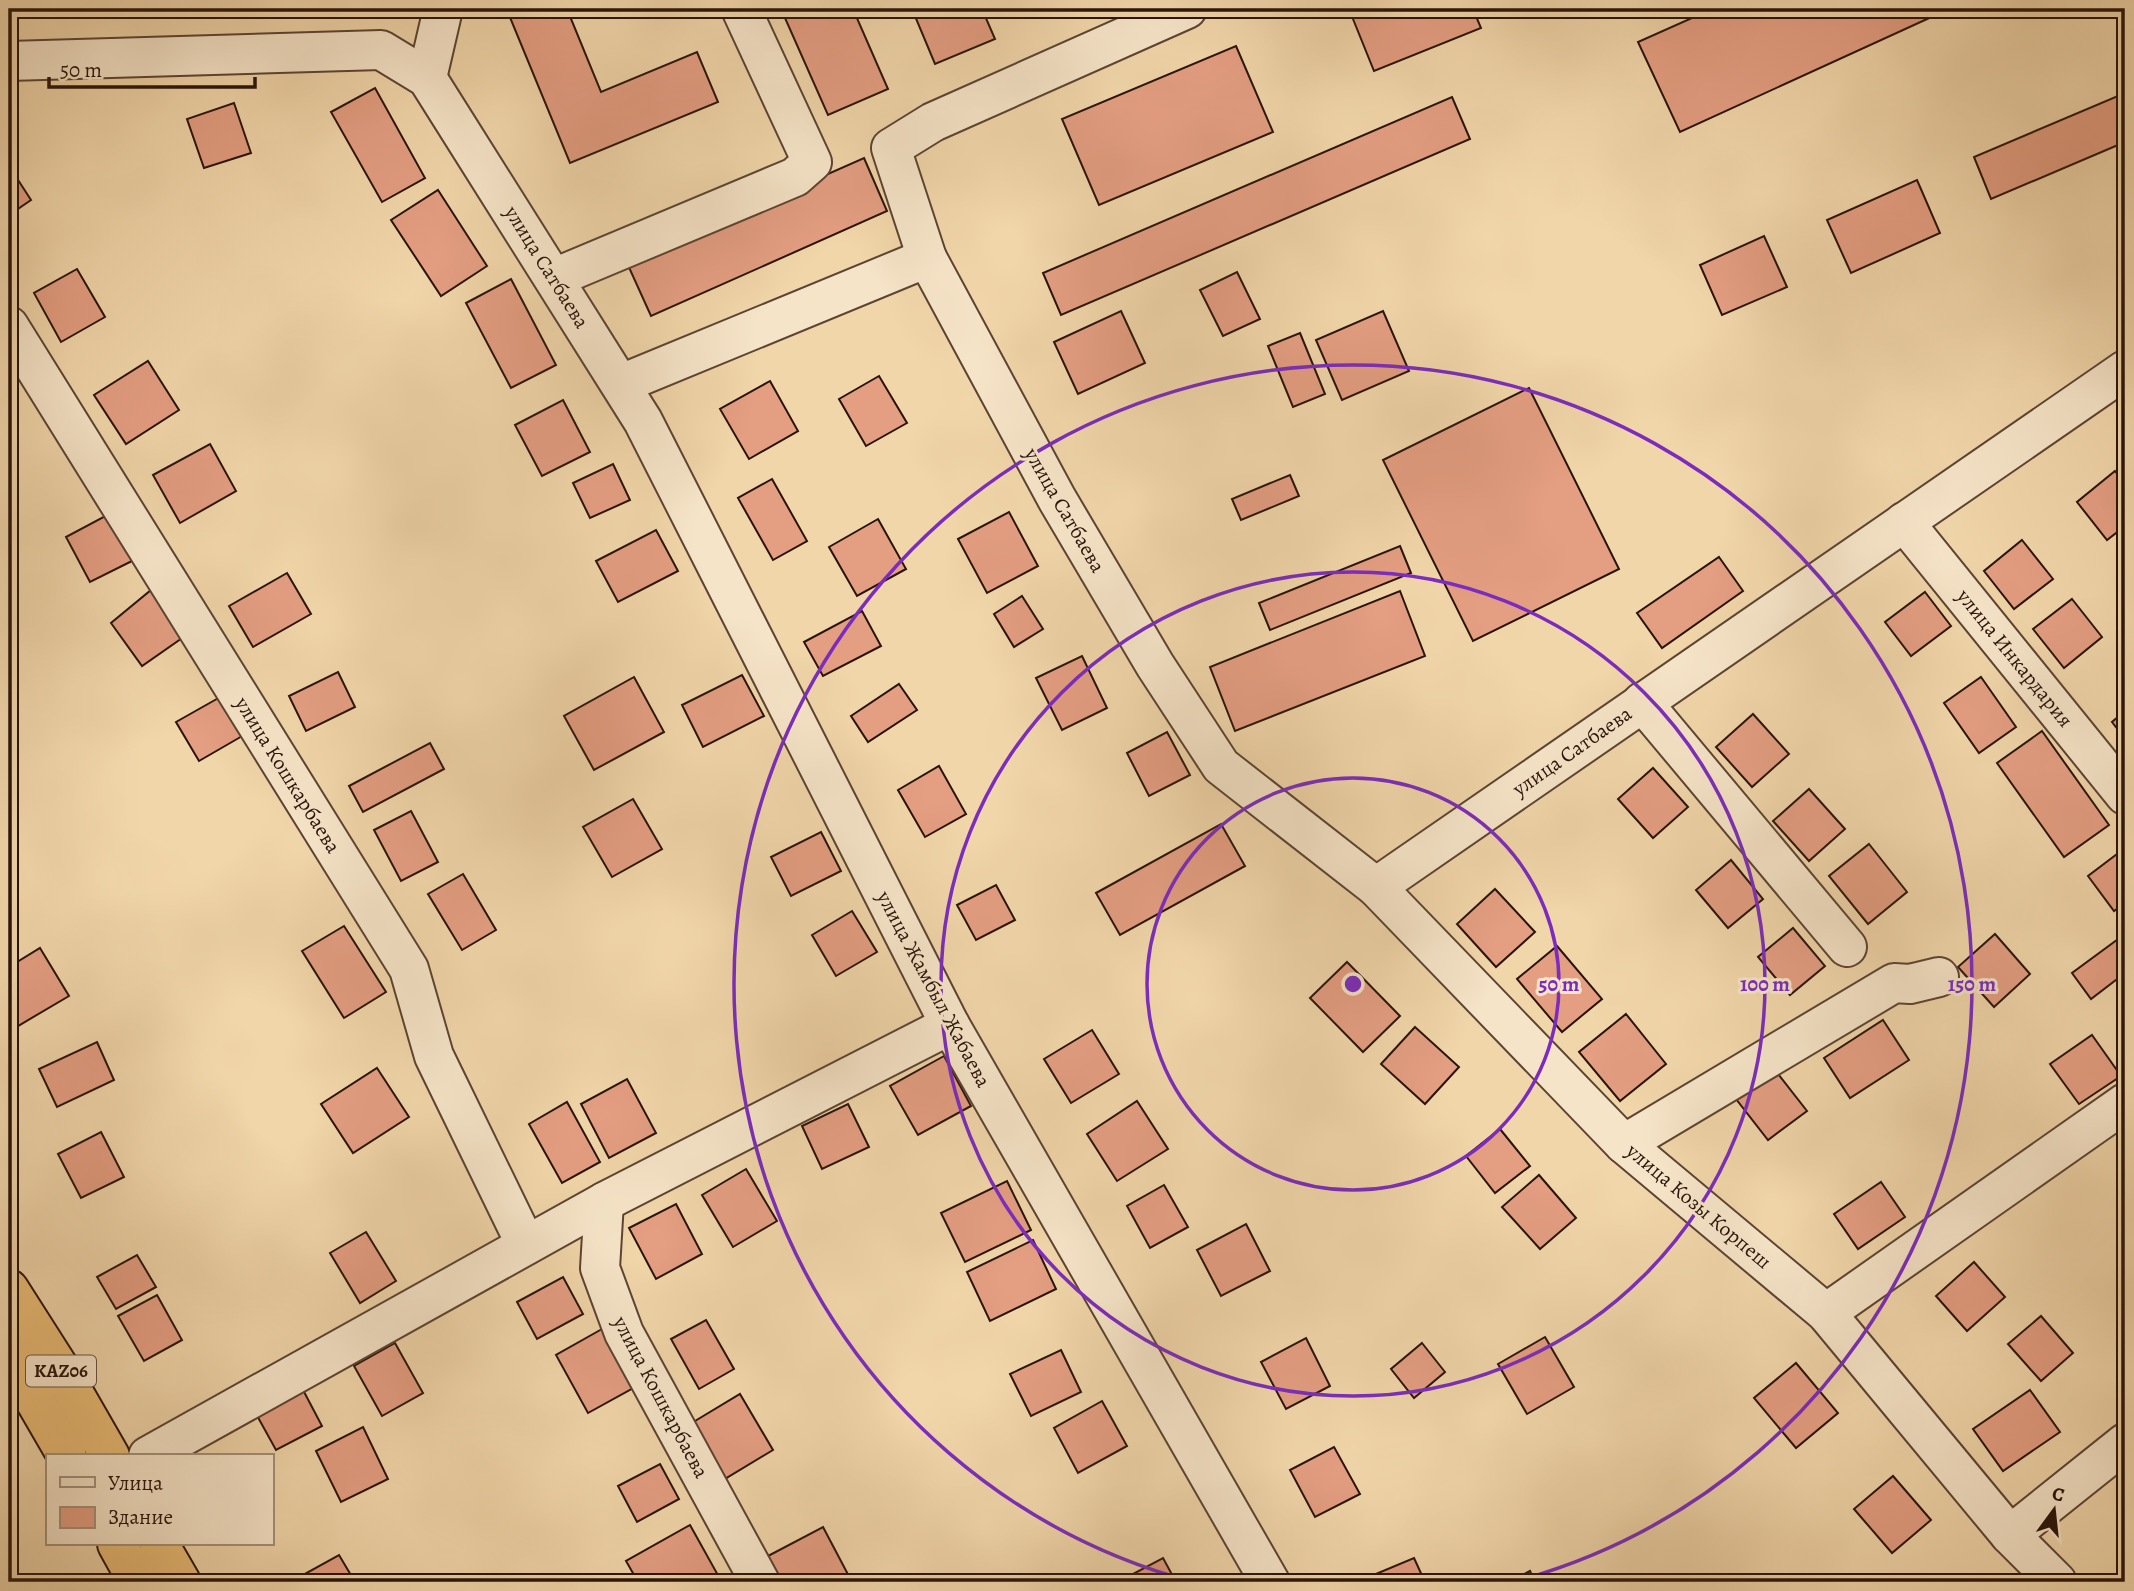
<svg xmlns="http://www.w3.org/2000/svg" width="2134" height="1591" viewBox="0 0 2134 1591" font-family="Alegreya,serif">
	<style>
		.building { fill: #e49e82; stroke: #29140b; stroke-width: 2 }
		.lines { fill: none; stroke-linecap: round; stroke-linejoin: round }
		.minor-casing { stroke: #5b4433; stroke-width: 42 }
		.highway-casing { stroke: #29140b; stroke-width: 42 }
		.minor { stroke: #f6e4c8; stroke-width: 38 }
		.highway { stroke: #e8bb75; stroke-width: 38 }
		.ring { fill: none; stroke: #7b2cbf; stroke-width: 3.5 }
		.labels { text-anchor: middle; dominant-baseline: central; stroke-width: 6; stroke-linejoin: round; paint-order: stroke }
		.shield { fill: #f6e4c8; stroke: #665244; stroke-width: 2 }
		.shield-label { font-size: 19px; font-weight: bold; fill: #29140b }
		.street-label { font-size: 21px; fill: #29140b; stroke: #f6e4c8 }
		.centre { fill: #7b2cbf; stroke: #f6e4c8; stroke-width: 3.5 }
		.ring-label { font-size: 21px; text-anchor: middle; font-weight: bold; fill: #7b2cbf; stroke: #f6e4c8; stroke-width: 6; stroke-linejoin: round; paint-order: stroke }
	</style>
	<rect width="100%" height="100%" fill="#f1d6aa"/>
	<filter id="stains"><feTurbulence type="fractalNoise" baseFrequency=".00286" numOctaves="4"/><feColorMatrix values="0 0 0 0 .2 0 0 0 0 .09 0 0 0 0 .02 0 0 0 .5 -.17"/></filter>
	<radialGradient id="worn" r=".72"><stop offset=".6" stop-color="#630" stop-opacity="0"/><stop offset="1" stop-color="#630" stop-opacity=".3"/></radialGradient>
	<g class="building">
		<path d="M525 9H567L601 92 697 52 718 102 570 163 509 15Z"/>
		<path d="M781 9H853L888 89 828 115Z"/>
		<path d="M912 9H982L995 39 935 64Z"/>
		<path d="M1349 9H1473L1481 28 1374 71Z"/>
		<path d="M1712 9H1949L1680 132 1638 42Z"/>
		<path d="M1236 46 1273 132 1099 205 1062 119Z"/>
		<path d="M375 88 425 178 382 202 331 112Z"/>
		<path d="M2125 93V142L1991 199 1974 157Z"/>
		<path d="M1452 97 1470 139 1061 315 1043 273Z"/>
		<path d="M234 103 251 153 204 168 187 119Z"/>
		<path d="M864 158 887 211 651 316 627 263Z"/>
		<path d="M9 166 31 200 9 215Z"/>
		<path d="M1917 180 1940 233 1851 273 1827 220Z"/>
		<path d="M438 190 487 266 441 296 391 220Z"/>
		<path d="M1764 236 1787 287 1722 315 1700 265Z"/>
		<path d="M77 269 105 317 61 342 34 293Z"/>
		<path d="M1237 272 1260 319 1223 336 1200 290Z"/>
		<path d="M511 279 556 365 511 388 466 303Z"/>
		<path d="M1121 311 1145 363 1078 394 1054 342Z"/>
		<path d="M1383 311 1409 371 1342 400 1316 340Z"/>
		<path d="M1300 333 1325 394 1293 407 1268 346Z"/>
		<path d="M148 361 179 410 126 444 94 395Z"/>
		<path d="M879 376 907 423 866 446 839 399Z"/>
		<path d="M770 381 798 431 749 459 720 409Z"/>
		<path d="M1529 388 1619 569 1473 641 1383 460Z"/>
		<path d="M563 400 590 452 542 476 515 425Z"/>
		<path d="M210 444 236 491 180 523 153 475Z"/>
		<path d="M613 464 630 500 590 518 573 483Z"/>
		<path d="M2115 471 2125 484V526L2107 540 2077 502Z"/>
		<path d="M1290 475 1299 496 1241 520 1232 499Z"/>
		<path d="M772 479 807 541 773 560 738 498Z"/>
		<path d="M1009 512 1038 566 987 593 958 539Z"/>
		<path d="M109 514 134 560 90 582 66 537Z"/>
		<path d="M878 519 906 569 857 596 829 547Z"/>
		<path d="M656 530 678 571 618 602 596 561Z"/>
		<path d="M2022 540 2053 579 2014 609 1984 571Z"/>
		<path d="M1400 546 1411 573 1270 630 1259 603Z"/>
		<path d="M1719 557 1743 591 1662 648 1637 613Z"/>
		<path d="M287 573 311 614 253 647 229 606Z"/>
		<path d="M151 590 185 636 142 666 111 623Z"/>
		<path d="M1400 591 1425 656 1235 731 1210 667Z"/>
		<path d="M1925 592 1951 626 1911 656 1885 622Z"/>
		<path d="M1022 596 1043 629 1014 647 994 614Z"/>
		<path d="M2072 599 2102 637 2064 668 2033 629Z"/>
		<path d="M862 611 881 646 823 676 804 642Z"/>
		<path d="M1082 656 1107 708 1062 730 1036 678Z"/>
		<path d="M338 672 355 707 306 731 289 696Z"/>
		<path d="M742 675 764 716 703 747 682 705Z"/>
		<path d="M634 677 664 732 594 770 564 716Z"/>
		<path d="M1981 677 2016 727 1979 753 1944 703Z"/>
		<path d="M899 684 917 710 868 742 851 716Z"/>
		<path d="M222 696 244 735 199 761 176 722Z"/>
		<path d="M2125 711V739L2112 722Z"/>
		<path d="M1753 714 1789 754 1752 787 1716 747Z"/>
		<path d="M2042 731 2109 825 2064 857 1997 763Z"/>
		<path d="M1167 732 1190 775 1149 796 1127 753Z"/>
		<path d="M430 743 444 769 363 812 349 786Z"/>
		<path d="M939 766 966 814 925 837 898 790Z"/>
		<path d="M1653 768 1688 807 1653 838 1618 799Z"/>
		<path d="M1809 789 1845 829 1809 861 1773 821Z"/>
		<path d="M633 799 662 849 612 877 583 827Z"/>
		<path d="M411 811 438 862 401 881 374 830Z"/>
		<path d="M1221 824 1245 866 1120 935 1096 893Z"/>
		<path d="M821 832 841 871 791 896 771 857Z"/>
		<path d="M1869 844 1907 892 1868 924 1829 876Z"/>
		<path d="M2125 848V903L2114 911 2088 876Z"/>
		<path d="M1731 860 1763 899 1728 928 1696 890Z"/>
		<path d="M463 874 496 930 462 950 428 894Z"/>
		<path d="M996 885 1015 920 976 940 957 905Z"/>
		<path d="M1495 889 1535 932 1496 967 1457 924Z"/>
		<path d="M852 911 877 952 836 976 812 935Z"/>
		<path d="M344 926 386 992 344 1018 302 951Z"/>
		<path d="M1793 928 1825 966 1790 995 1758 957Z"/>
		<path d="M1995 934 2030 974 1994 1007 1958 967Z"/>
		<path d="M2125 934V973L2091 999 2072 973Z"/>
		<path d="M1557 946 1602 999 1562 1032 1517 979Z"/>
		<path d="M40 948 69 996 18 1026 9 1010V967Z"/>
		<path d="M1347 962 1400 1016 1363 1052 1310 998Z"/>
		<path d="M1626 1014 1666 1064 1620 1101 1579 1052Z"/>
		<path d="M1883 1020 1909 1060 1850 1098 1824 1058Z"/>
		<path d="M1415 1027 1459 1067 1425 1104 1381 1064Z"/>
		<path d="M1092 1030 1119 1074 1071 1103 1044 1059Z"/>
		<path d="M2092 1035 2121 1076 2079 1104 2050 1064Z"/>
		<path d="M97 1042 114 1080 57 1107 39 1069Z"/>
		<path d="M944 1056 971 1106 918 1135 890 1086Z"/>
		<path d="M377 1068 409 1117 353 1153 321 1104Z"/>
		<path d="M1775 1070 1807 1111 1768 1140 1736 1099Z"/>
		<path d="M627 1079 656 1133 609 1158 581 1104Z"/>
		<path d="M1137 1101 1168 1149 1117 1181 1087 1134Z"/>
		<path d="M567 1102 600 1162 562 1183 529 1124Z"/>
		<path d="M848 1104 869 1147 822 1169 802 1126Z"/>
		<path d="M1500 1129 1530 1166 1495 1193 1466 1156Z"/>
		<path d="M101 1132 124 1177 81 1198 58 1154Z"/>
		<path d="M746 1169 777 1221 733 1247 702 1195Z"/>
		<path d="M1539 1175 1576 1218 1540 1249 1502 1207Z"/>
		<path d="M1007 1181 1031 1230 965 1262 941 1213Z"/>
		<path d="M1881 1182 1905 1217 1858 1249 1834 1214Z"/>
		<path d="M1164 1185 1188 1227 1150 1248 1127 1206Z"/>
		<path d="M676 1204 702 1254 656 1279 629 1228Z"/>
		<path d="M1246 1224 1270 1271 1221 1296 1197 1250Z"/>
		<path d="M366 1232 396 1281 360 1303 330 1253Z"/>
		<path d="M1033 1240 1056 1289 990 1321 967 1272Z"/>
		<path d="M137 1255 156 1287 116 1309 97 1277Z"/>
		<path d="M1974 1262 2005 1297 1967 1331 1936 1296Z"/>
		<path d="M563 1277 583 1314 537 1339 517 1302Z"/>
		<path d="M157 1295 182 1340 144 1361 118 1316Z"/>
		<path d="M2041 1316 2073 1353 2041 1381 2008 1344Z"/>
		<path d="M706 1320 734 1369 699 1389 671 1339Z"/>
		<path d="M602 1329 635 1387 588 1413 556 1355Z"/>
		<path d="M1545 1337 1574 1387 1527 1414 1498 1364Z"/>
		<path d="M1306 1338 1330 1386 1286 1409 1261 1362Z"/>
		<path d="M395 1343 423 1393 382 1416 354 1366Z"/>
		<path d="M1422 1343 1445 1372 1414 1398 1391 1369Z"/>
		<path d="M1061 1350 1081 1392 1031 1416 1010 1374Z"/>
		<path d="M1796 1363 1838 1413 1796 1448 1754 1398Z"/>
		<path d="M302 1388 322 1426 276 1450 255 1412Z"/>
		<path d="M2030 1390 2060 1432 2003 1471 1973 1429Z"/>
		<path d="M740 1394 773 1450 723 1480 690 1424Z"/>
		<path d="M1102 1401 1127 1446 1078 1473 1054 1428Z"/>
		<path d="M363 1427 388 1479 341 1502 316 1451Z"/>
		<path d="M1334 1447 1360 1494 1315 1517 1290 1470Z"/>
		<path d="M660 1464 679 1499 637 1522 618 1486Z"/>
		<path d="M1893 1476 1931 1520 1892 1553 1854 1509Z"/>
		<path d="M690 1525 719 1577 710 1582H638L626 1561Z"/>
		<path d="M823 1527 852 1582H782L768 1556Z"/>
		<path d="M339 1555 355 1582H293L292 1581Z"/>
		<path d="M1163 1558 1176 1582H1118Z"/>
		<path d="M1414 1558 1425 1582H1374L1371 1576Z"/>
		<path d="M1530 1571 1535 1582H1509Z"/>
	</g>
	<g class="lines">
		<g class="minor-casing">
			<g id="minor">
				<path d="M9 61 381 50 427 78 643 421 950 1025 1270 1582"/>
				<path d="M427 78 443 9"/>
				<path d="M927 258 891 148 933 122 1187 9"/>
				<path d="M554 278 795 177 812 162 741 9"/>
				<path d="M9 326 409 969 434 1056 526 1245"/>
				<path d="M621 384 927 258 1057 499 1155 665 1221 766 1376 887 1624 1144 1826 1313 2010 1535 2057 1582"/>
				<path d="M1904 522 2125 795"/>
				<path d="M1642 702 1847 947"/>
				<path d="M1376 887 2125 370"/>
				<path d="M1624 1144 1894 983 1910 984 1939 977"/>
				<path d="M604 1202 600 1268 624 1333 760 1582"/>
				<path d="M1826 1313 2125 1103"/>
				<path d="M148 1456 604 1202 950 1025"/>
				<path d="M2010 1535 2125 1443"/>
			</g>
		</g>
		<g class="highway-casing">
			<g id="highway">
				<path d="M9 1289 60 1369 110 1456"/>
				<path d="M9 1356 67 1456"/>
				<path d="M117 1544 138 1582"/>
				<path d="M159 1544 181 1582"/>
			</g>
		</g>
		<use href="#minor" class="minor"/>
		<use href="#highway" class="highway"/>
	</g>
	<g class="ring">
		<circle cx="1353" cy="984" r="206"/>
		<circle cx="1353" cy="984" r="412"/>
		<path d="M1193 1582A619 619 0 1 1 1513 1582"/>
	</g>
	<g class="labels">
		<rect class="shield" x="26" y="1355.5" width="70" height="31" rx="5"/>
		<g class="shield-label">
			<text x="61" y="1371">KАZ06</text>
		</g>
		<g class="street-label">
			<text transform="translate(547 267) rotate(58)">улица Сатбаева</text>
			<text transform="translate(1065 510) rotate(60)">улица Сатбаева</text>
			<text transform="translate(2015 658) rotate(51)">улица Инкардария</text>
			<text transform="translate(1572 751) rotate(-35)">улица Сатбаева</text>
			<text transform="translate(288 775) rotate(58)">улица Кошкарбаева</text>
			<text transform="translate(934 989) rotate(62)">улица Жамбыл Жабаева</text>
			<text transform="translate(1699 1206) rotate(40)">улица Козы Корпеш</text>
			<text transform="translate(661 1397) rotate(62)">улица Кошкарбаева</text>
		</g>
	</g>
	<circle cx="1353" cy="984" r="10" class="centre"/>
	<g class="ring-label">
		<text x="1559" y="991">50 m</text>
		<text x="1765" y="991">100 m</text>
		<text x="1972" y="991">150 m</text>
	</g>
	<rect width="2134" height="1591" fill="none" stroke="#f1d6aa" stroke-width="35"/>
	<rect x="10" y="10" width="2113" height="1570" fill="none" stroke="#29140b" stroke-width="3.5"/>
	<rect x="18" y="18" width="2099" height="1556" fill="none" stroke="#29140b" stroke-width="2"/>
	<rect x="46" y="1454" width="228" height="91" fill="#f6e4c8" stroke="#a4917c" stroke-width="2"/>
	<rect x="60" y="1477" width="35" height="10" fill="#f6e4c8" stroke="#a4917c" stroke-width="2"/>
	<text x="108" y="1490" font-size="21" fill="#29140b">Улица</text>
	<rect x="60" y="1507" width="35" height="21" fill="#e49e82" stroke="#a4917c" stroke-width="2"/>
	<text x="108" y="1524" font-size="21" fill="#29140b">Здание</text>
	<g transform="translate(2054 1510) rotate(15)" stroke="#f6e4c8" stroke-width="5" paint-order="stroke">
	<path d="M0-5L12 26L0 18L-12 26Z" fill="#29140b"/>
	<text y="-10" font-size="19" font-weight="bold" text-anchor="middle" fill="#29140b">С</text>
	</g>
	<path d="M49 77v10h206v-10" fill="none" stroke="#29140b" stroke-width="3.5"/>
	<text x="60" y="77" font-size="21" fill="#29140b" stroke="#f6e4c8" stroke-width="5" paint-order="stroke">50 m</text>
	<rect width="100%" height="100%" filter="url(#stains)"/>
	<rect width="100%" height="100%" fill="url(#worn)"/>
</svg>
